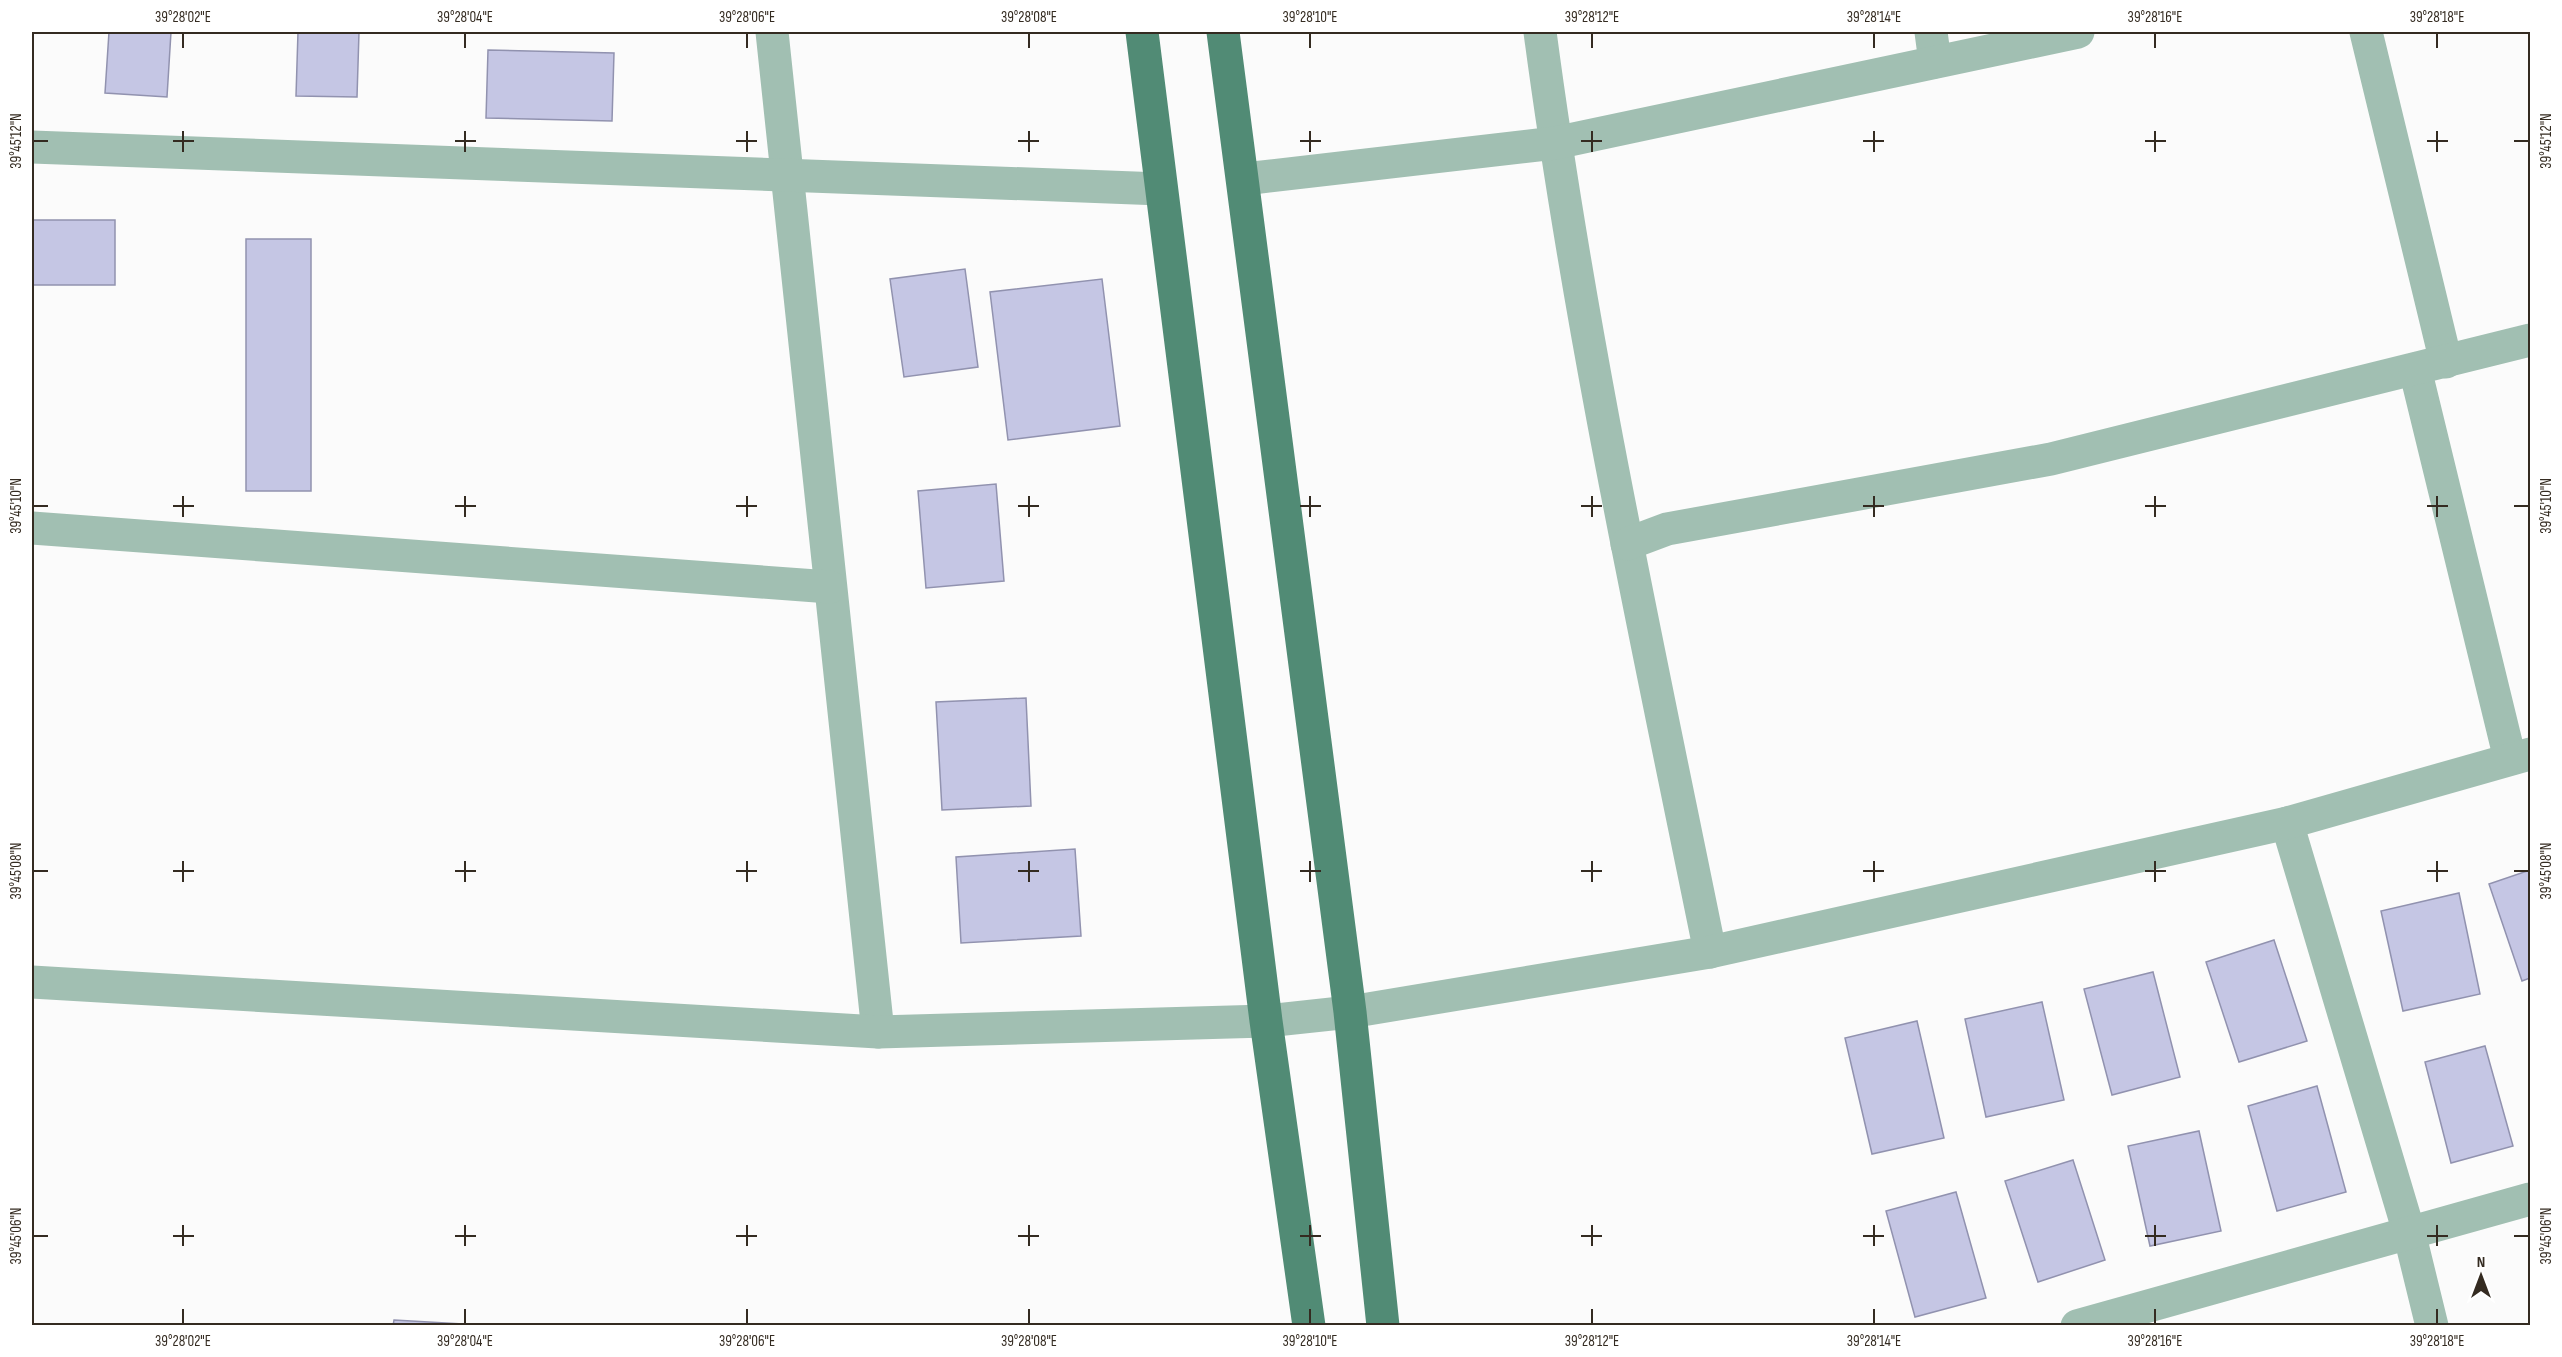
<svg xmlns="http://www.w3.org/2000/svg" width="2562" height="1357" viewBox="0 0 2562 1357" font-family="'Sofia Sans Condensed',sans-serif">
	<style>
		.building { fill: #c5c6e4; stroke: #9192af; stroke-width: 1.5 }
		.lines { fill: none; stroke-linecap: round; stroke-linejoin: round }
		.minor { stroke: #a1bfb2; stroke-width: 33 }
		.major { stroke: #518b75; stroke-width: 33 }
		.ticks { fill: none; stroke: #342b21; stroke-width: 2 }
		.neatline { fill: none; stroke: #342b21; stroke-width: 2 }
		.ticks-label { font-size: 15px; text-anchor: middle; fill: #342b21 }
	</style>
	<rect width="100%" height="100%" fill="#fbfbfb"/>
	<g class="building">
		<path d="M109 32H171L167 97 105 93Z"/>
		<path d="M298 32H359L357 97 296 96Z"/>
		<path d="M488 50 614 53 612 121 486 118Z"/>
		<rect x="32" y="220" width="83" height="65"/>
		<rect x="246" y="239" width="65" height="252"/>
		<path d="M965 269 978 367 904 377 890 279Z"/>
		<path d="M1102 279 1120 426 1008 440 990 292Z"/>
		<path d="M996 484 1004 581 926 588 918 491Z"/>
		<path d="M1026 698 1031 806 942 810 936 702Z"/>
		<path d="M1075 849 1081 936 961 943 956 857Z"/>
		<path d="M2530 870V978L2522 981 2489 884Z"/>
		<path d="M2459 893 2480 994 2403 1011 2381 911Z"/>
		<path d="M2274 940 2307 1041 2239 1062 2206 962Z"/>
		<path d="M2153 972 2180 1077 2112 1095 2084 989Z"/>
		<path d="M2042 1002 2064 1100 1986 1117 1965 1019Z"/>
		<path d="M1917 1021 1944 1138 1872 1154 1845 1038Z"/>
		<path d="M2485 1046 2513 1146 2451 1163 2425 1062Z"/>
		<path d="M2317 1086 2346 1192 2277 1211 2248 1106Z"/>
		<path d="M2199 1131 2221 1231 2150 1246 2128 1146Z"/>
		<path d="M2073 1160 2105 1260 2038 1282 2005 1181Z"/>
		<path d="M1956 1192 1986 1298 1915 1317 1886 1211Z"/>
		<path d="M394 1320 498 1326H393Z"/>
	</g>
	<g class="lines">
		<g class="minor">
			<path d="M772 32 878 1032"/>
			<path d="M1540 32C1581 341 1648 646 1710 952"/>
			<path d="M1931 32 1935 62"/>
			<path d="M2366 32 2446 362"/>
			<path d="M32 147 1161 189"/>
			<path d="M1244 179 1555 143 2078 32"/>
			<path d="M2415 369 2510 759"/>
			<path d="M32 528 830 587"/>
			<path d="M1627 544 1667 529 2051 459 2530 340"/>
			<path d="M2287 823 2409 1232 2432 1326"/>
			<path d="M32 982 878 1032 1266 1021 1350 1012 1710 952 2287 823 2530 754"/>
			<path d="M2077 1326 2530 1199"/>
		</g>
		<g class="major">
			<path d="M1142 32 1266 1021 1309 1326"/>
			<path d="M1223 32 1350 1012 1383 1326"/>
		</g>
	</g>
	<path class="ticks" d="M183 33V48M465 33V48M747 33V48M1029 33V48M1310 33V48M1592 33V48M1874 33V48M2155 33V48M2437 33V48M183 131V152M465 131V152M747 131V152M1029 131V152M1310 131V152M1592 131V152M1874 131V152M2155 131V152M2437 131V152M33 141H48M173 141H194M455 141H476M736 141H757M1018 141H1039M1300 141H1321M1581 141H1602M1863 141H1884M2145 141H2166M2427 141H2448M2514 141H2529M183 496V517M465 496V517M747 496V517M1029 496V517M1310 496V517M1592 496V517M1874 496V517M2155 496V517M2437 496V517M33 506H48M173 506H194M455 506H476M736 506H757M1018 506H1039M1300 506H1321M1581 506H1602M1863 506H1884M2145 506H2166M2427 506H2448M2514 506H2529M183 861V882M465 861V882M747 861V882M1029 861V882M1310 861V882M1592 861V882M1874 861V882M2155 861V882M2437 861V882M33 871H48M173 871H194M455 871H476M736 871H757M1018 871H1039M1300 871H1321M1581 871H1602M1863 871H1884M2145 871H2166M2427 871H2448M2514 871H2529M183 1225V1246M465 1225V1246M747 1225V1246M1029 1225V1246M1310 1225V1246M1592 1225V1246M1874 1225V1246M2155 1225V1246M2437 1225V1246M33 1236H48M173 1236H194M455 1236H476M736 1236H757M1018 1236H1039M1300 1236H1321M1581 1236H1602M1863 1236H1884M2145 1236H2166M2427 1236H2448M2514 1236H2529M183 1309V1324M465 1309V1324M747 1309V1324M1029 1309V1324M1310 1309V1324M1592 1309V1324M1874 1309V1324M2155 1309V1324M2437 1309V1324"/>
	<rect width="2562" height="1357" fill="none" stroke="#ffffff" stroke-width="66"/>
	<g transform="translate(2481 1276)" stroke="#ffffff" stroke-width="4.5" paint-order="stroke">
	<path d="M0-4.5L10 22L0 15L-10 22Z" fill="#342b21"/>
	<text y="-9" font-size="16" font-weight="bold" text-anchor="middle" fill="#342b21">N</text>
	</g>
	<rect x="33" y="33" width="2496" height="1291" class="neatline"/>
	<g class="ticks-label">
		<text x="183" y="22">39°28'02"E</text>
		<text x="465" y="22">39°28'04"E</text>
		<text x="747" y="22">39°28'06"E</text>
		<text x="1029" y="22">39°28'08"E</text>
		<text x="1310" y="22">39°28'10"E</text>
		<text x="1592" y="22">39°28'12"E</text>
		<text x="1874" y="22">39°28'14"E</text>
		<text x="2155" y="22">39°28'16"E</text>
		<text x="2437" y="22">39°28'18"E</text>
		<text transform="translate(16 141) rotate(-90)" y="5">39°45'12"N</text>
		<text transform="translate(2546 141) rotate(-90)" y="5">39°45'12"N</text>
		<text transform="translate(16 506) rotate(-90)" y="5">39°45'10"N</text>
		<text transform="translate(2546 506) rotate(-90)" y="5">39°45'10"N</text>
		<text transform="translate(16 871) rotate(-90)" y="5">39°45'08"N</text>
		<text transform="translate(2546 871) rotate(-90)" y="5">39°45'08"N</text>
		<text transform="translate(16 1236) rotate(-90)" y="5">39°45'06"N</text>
		<text transform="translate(2546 1236) rotate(-90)" y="5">39°45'06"N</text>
		<text x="183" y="1346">39°28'02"E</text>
		<text x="465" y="1346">39°28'04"E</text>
		<text x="747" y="1346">39°28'06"E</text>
		<text x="1029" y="1346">39°28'08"E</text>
		<text x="1310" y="1346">39°28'10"E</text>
		<text x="1592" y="1346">39°28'12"E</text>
		<text x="1874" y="1346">39°28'14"E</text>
		<text x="2155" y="1346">39°28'16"E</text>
		<text x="2437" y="1346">39°28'18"E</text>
	</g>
</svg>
